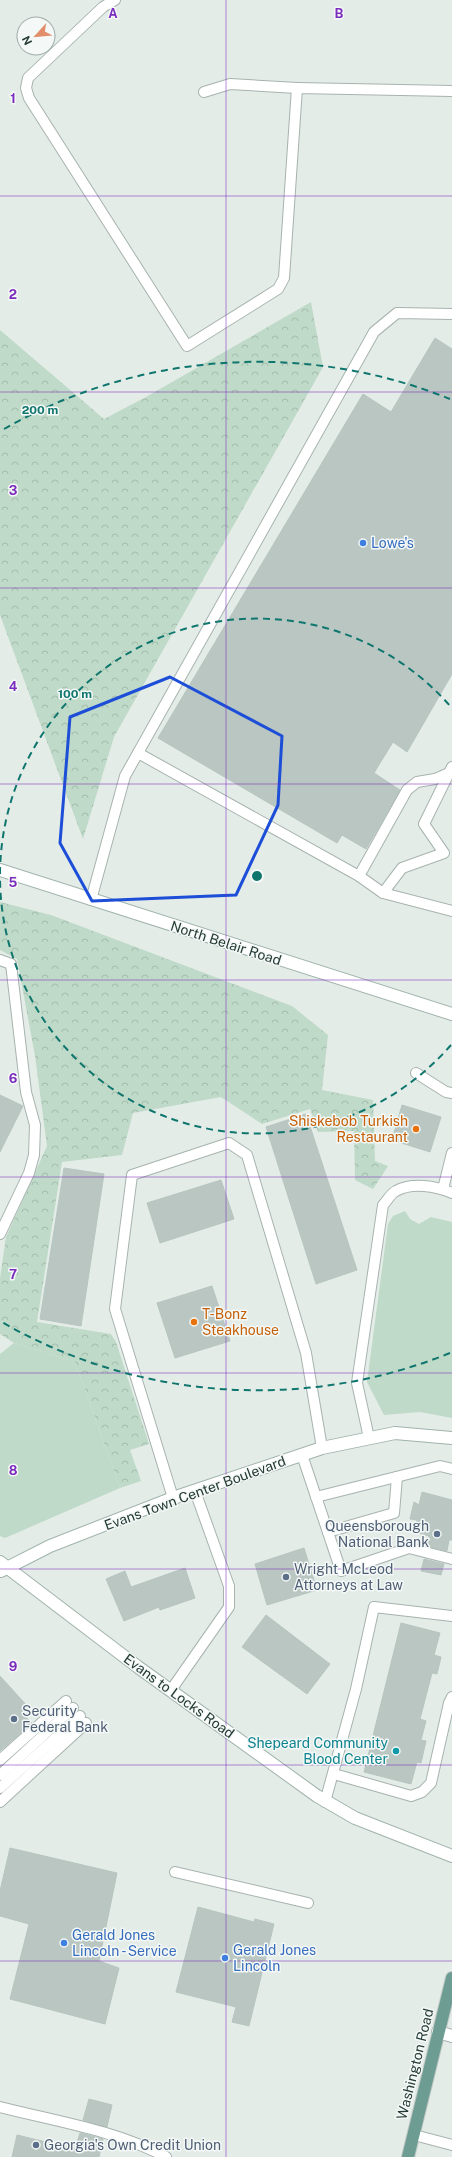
<svg xmlns="http://www.w3.org/2000/svg" width="452" height="2157" viewBox="0 0 452 2157" font-family="'Public Sans',sans-serif">
	<style>
		.grass { fill: #bfdac8 }
		.forest { fill: url(#forest-crowns) }
		.building { fill: #b9c6c2; stroke: #b7c5c0 }
		.lines { fill: none; stroke-linecap: round; stroke-linejoin: round }
		.lane-casing { stroke: #a7b3af; stroke-width: 12 }
		.street-casing { stroke: #a7b3af; stroke-width: 14 }
		.secondary-casing { stroke: #a0b3ad; stroke-width: 14 }
		.primary-casing { stroke: #c2c8c7; stroke-width: 14 }
		.lane { stroke: #fff; stroke-width: 10 }
		.street { stroke: #fff; stroke-width: 12 }
		.secondary { stroke: #fff; stroke-width: 12 }
		.primary { stroke: #6d9c92; stroke-width: 12 }
		.marked { fill: none; stroke: #1d4ed8; stroke-width: 3; stroke-linejoin: round }
		.grid { fill: none; stroke: #7b2cbf; stroke-width: 1; stroke-opacity: 0.55 }
		.ring { fill: none; stroke: #0f766e; stroke-width: 2; stroke-dasharray: 7 5 }
		.shop-dot { fill: #3f7fe0; stroke: #f4f8f6; stroke-width: 1.5 }
		.food-dot { fill: #e8710a; stroke: #f4f8f6; stroke-width: 1.5 }
		.service-dot { fill: #5c6f8a; stroke: #f4f8f6; stroke-width: 1.5 }
		.culture-dot { fill: #0f9aa8; stroke: #f4f8f6; stroke-width: 1.5 }
		.labels { text-anchor: middle; dominant-baseline: central; stroke-width: 3; stroke-linejoin: round; paint-order: stroke }
		.shop-label { font-size: 14px; fill: #366cbe; stroke: #f4f8f6; text-anchor: start }
		.street-label { font-size: 14px; fill: #253b36; stroke: #f4f8f6 }
		.food-label { font-size: 14px; fill: #c56008; stroke: #f4f8f6; text-anchor: end }
		.service-label { font-size: 14px; fill: #4e5e75; stroke: #f4f8f6; text-anchor: start }
		.culture-label { font-size: 14px; fill: #0d838f; stroke: #f4f8f6; text-anchor: end }
		.grid-label { font-size: 13px; text-anchor: middle; font-weight: bold; fill: #7b2cbf; stroke: #f4f8f6; stroke-width: 3; stroke-linejoin: round; paint-order: stroke }
		.centre { fill: #0f766e; stroke: #f4f8f6; stroke-width: 2 }
		.ring-label { font-size: 12px; text-anchor: middle; font-weight: bold; fill: #0f766e; stroke: #f4f8f6; stroke-width: 3; stroke-linejoin: round; paint-order: stroke }
	</style>
	<defs>
		<pattern id="forest-crowns" width="20" height="18" patternUnits="userSpaceOnUse"><rect width="20" height="18" fill="#bfdac8"/><path d="M2 6a3 3 0 1 1 6 0M12 15a3 3 0 1 1 6 0" fill="none" stroke="#a4bcac"/></pattern>
	</defs>
	<rect width="100%" height="100%" fill="#e4ece8"/>
	<g class="grass">
		<path d="M405 1211 410 1219 419 1224 431 1217 452 1222V1418L420 1412 384 1415 367 1382 388 1224 393 1216Z"/>
		<path d="M14 1343 75 1362 120 1488 5 1538 0 1536V1354Z"/>
	</g>
	<g class="forest">
		<path d="M311 302 323 367 114 737 83 839 0 615V330L104 419 146 397Z"/>
		<path d="M0 902 51 915 292 1006 328 1035 322 1090 373 1100 375 1161 388 1166 373 1189 355 1180 354 1131 318 1132 310 1109 262 1124 221 1097 133 1113 122 1155 62 1162 37 1322 111 1334 116 1342 149 1444 130 1450 141 1481 120 1488 75 1362 14 1343 0 1334V1278L6 1237 47 1146 35 1056 17 959 0 950Z"/>
	</g>
	<g class="building">
		<path d="M435 338 452 349V674L407 752 393 742 374 773 400 790 366 849 342 835 337 843 158 738 363 394 391 412Z"/>
		<path d="M0 1095 23 1106 0 1152Z"/>
		<path d="M402 1105 441 1117 430 1152 392 1140Z"/>
		<path d="M306 1114 357 1270 316 1284 266 1127Z"/>
		<path d="M64 1168 104 1174 81 1326 40 1319Z"/>
		<path d="M221 1180 234 1219 160 1243 147 1203Z"/>
		<path d="M212 1286 230 1341 175 1358 157 1303Z"/>
		<path d="M422 1492 452 1500V1540H449L447 1551 427 1546 429 1536 414 1532 417 1520 410 1519 414 1502 419 1505Z"/>
		<path d="M304 1548 317 1590 267 1605 255 1564Z"/>
		<path d="M424 1559 444 1564 441 1575 421 1571Z"/>
		<path d="M185 1568 195 1598 160 1610 159 1607 124 1621 106 1579 125 1571 131 1587Z"/>
		<path d="M266 1615 330 1664 307 1694 242 1647Z"/>
		<path d="M401 1623 440 1633 434 1655 441 1657 437 1674 432 1673 420 1719 426 1721 421 1740 426 1741 421 1763 417 1762 411 1784 364 1772Z"/>
		<path d="M0 1676 29 1708 23 1714 32 1723 0 1751Z"/>
		<path d="M10 1848 117 1873 99 1961 119 1968 105 2024 10 1999 29 1924 0 1916V1891Z"/>
		<path d="M198 1907 254 1922 255 1919 274 1924 249 2026 232 2022 236 2007 176 1992Z"/>
		<path d="M89 2099 112 2105 107 2127 83 2120Z"/>
		<path d="M80 2133 103 2139 99 2157H12L17 2135 75 2149Z"/>
	</g>
	<g class="lines">
		<g class="lane-casing">
			<g id="lane">
				<path d="M115 0 103 7 28 78 26 88 29 98 187 346 278 289 284 278 297 88 452 91"/>
				<path d="M204 92 230 84 297 88"/>
				<path d="M138 753 359 876 383 893 452 911"/>
				<path d="M359 876 407 790 417 782 435 779 449 773"/>
				<path d="M383 893 402 868 444 853 424 824 452 767"/>
				<path d="M91 900 125 776 374 332 397 313 452 314"/>
				<path d="M0 960 11 964 26 1092 35 1125 34 1155 29 1173 0 1234"/>
				<path d="M416 1073 446 1092 452 1093"/>
				<path d="M443 1189 452 1153"/>
				<path d="M369 1438 357 1383 383 1205C387 1201 391 1193 396 1191 412 1182 436 1186 452 1193"/>
				<path d="M302 1455 341 1571 409 1548 452 1559"/>
				<path d="M316 1497 440 1466 452 1469"/>
				<path d="M173 1498 115 1309 132 1175 229 1143 247 1155 306 1353 322 1448"/>
				<path d="M328 1532 394 1513 397 1477"/>
				<path d="M171 1690 229 1607V1586L195 1491"/>
				<path d="M0 1760 66 1701"/>
				<path d="M334 1774 411 1796 422 1792 431 1783 449 1703 452 1697"/>
				<path d="M0 1775 73 1708"/>
				<path d="M0 1788 80 1716"/>
				<path d="M0 1802 86 1723"/>
				<path d="M325 1802 356 1689 374 1607 452 1616"/>
				<path d="M175 1872 308 1903"/>
				<path d="M0 2107C55 2121 115 2130 166 2157"/>
				<path d="M414 2135 452 2145"/>
			</g>
		</g>
		<g class="street-casing">
			<path id="street" d="M438 2032 452 2036"/>
		</g>
		<g class="secondary-casing">
			<g id="secondary">
				<path d="M0 870 452 1014"/>
				<path d="M0 1562 138 1667 317 1796 355 1818 452 1856"/>
				<path d="M1 1571 50 1546 173 1498 322 1448 395 1433 452 1438"/>
			</g>
		</g>
		<g class="primary-casing">
			<path id="primary" d="M408 2157 452 1978"/>
		</g>
		<use href="#lane" class="lane"/>
		<use href="#street" class="street"/>
		<use href="#secondary" class="secondary"/>
		<use href="#primary" class="primary"/>
	</g>
	<path class="marked" d="M170 677 282 736 278 805 236 895 92 901 60 843 70 717Z"/>
	<path class="grid" d="M226 0V2157M0 196H452M0 392H452M0 588H452M0 784H452M0 980H452M0 1177H452M0 1373H452M0 1569H452M0 1765H452M0 1961H452"/>
	<g class="ring">
		<path d="M451 1045A257 257 0 0 1 0 878M0 874A257 257 0 0 1 451 707"/>
		<path d="M450 1353A514 514 0 0 1 0 1321M4 429A514 514 0 0 1 450 399"/>
	</g>
	<g class="shop-dot">
		<circle cx="363" cy="543" r="4"/>
		<circle cx="64" cy="1943" r="4"/>
		<circle cx="225" cy="1958" r="4"/>
	</g>
	<g class="food-dot">
		<circle cx="416" cy="1129" r="4"/>
		<circle cx="194" cy="1322" r="4"/>
	</g>
	<g class="service-dot">
		<circle cx="437" cy="1534" r="4"/>
		<circle cx="286" cy="1577" r="4"/>
		<circle cx="14" cy="1719" r="4"/>
		<circle cx="36" cy="2145" r="4"/>
	</g>
	<circle class="culture-dot" cx="396" cy="1751" r="4"/>
	<g class="labels">
		<g class="shop-label">
			<text x="371" y="543">Lowe's</text>
			<text x="72" y="1935">Gerald Jones<tspan x="72" dy="16">Lincoln - Service</tspan></text>
			<text x="233" y="1950">Gerald Jones<tspan x="233" dy="16">Lincoln</tspan></text>
		</g>
		<g class="street-label">
			<text transform="translate(226 943) rotate(18)">North Belair Road</text>
			<text transform="translate(195 1493) rotate(-20)">Evans Town Center Boulevard</text>
			<text transform="translate(179 1696) rotate(36)">Evans to Locks Road</text>
			<text transform="translate(415 2064) rotate(-76)">Washington Road</text>
		</g>
		<g class="food-label">
			<text x="408" y="1121">Shiskebob Turkish<tspan x="408" dy="16">Restaurant</tspan></text>
			<text x="202" y="1314" text-anchor="start">T-Bonz<tspan x="202" dy="16">Steakhouse</tspan></text>
		</g>
		<g class="service-label">
			<text x="429" y="1526" text-anchor="end">Queensborough<tspan x="429" dy="16">National Bank</tspan></text>
			<text x="294" y="1569">Wright McLeod<tspan x="294" dy="16">Attorneys at Law</tspan></text>
			<text x="22" y="1711">Security<tspan x="22" dy="16">Federal Bank</tspan></text>
			<text x="44" y="2145">Georgia's Own Credit Union</text>
		</g>
		<g class="culture-label">
			<text x="388" y="1743">Shepeard Community<tspan x="388" dy="16">Blood Center</tspan></text>
		</g>
	</g>
	<g class="grid-label">
		<text x="113" y="18">A</text>
		<text x="339" y="18">B</text>
		<text x="13" y="103">1</text>
		<text x="13" y="299">2</text>
		<text x="13" y="495">3</text>
		<text x="13" y="691">4</text>
		<text x="13" y="887">5</text>
		<text x="13" y="1083">6</text>
		<text x="13" y="1279">7</text>
		<text x="13" y="1475">8</text>
		<text x="13" y="1671">9</text>
	</g>
	<circle cx="257" cy="876" r="6" class="centre"/>
	<g class="ring-label">
		<text x="40" y="414">200 m</text>
		<text x="75" y="698">100 m</text>
	</g>
	<g transform="translate(36 36) rotate(243)"><circle r="19" fill="#f4f8f6" stroke="#a1aca9"/>
	<path d="M0-3L7 15L0 10L-7 15Z" fill="#e28e6b"/>
	<text y="-6" font-size="11" font-weight="bold" text-anchor="middle" fill="#253b36">N</text>
	</g>
</svg>
